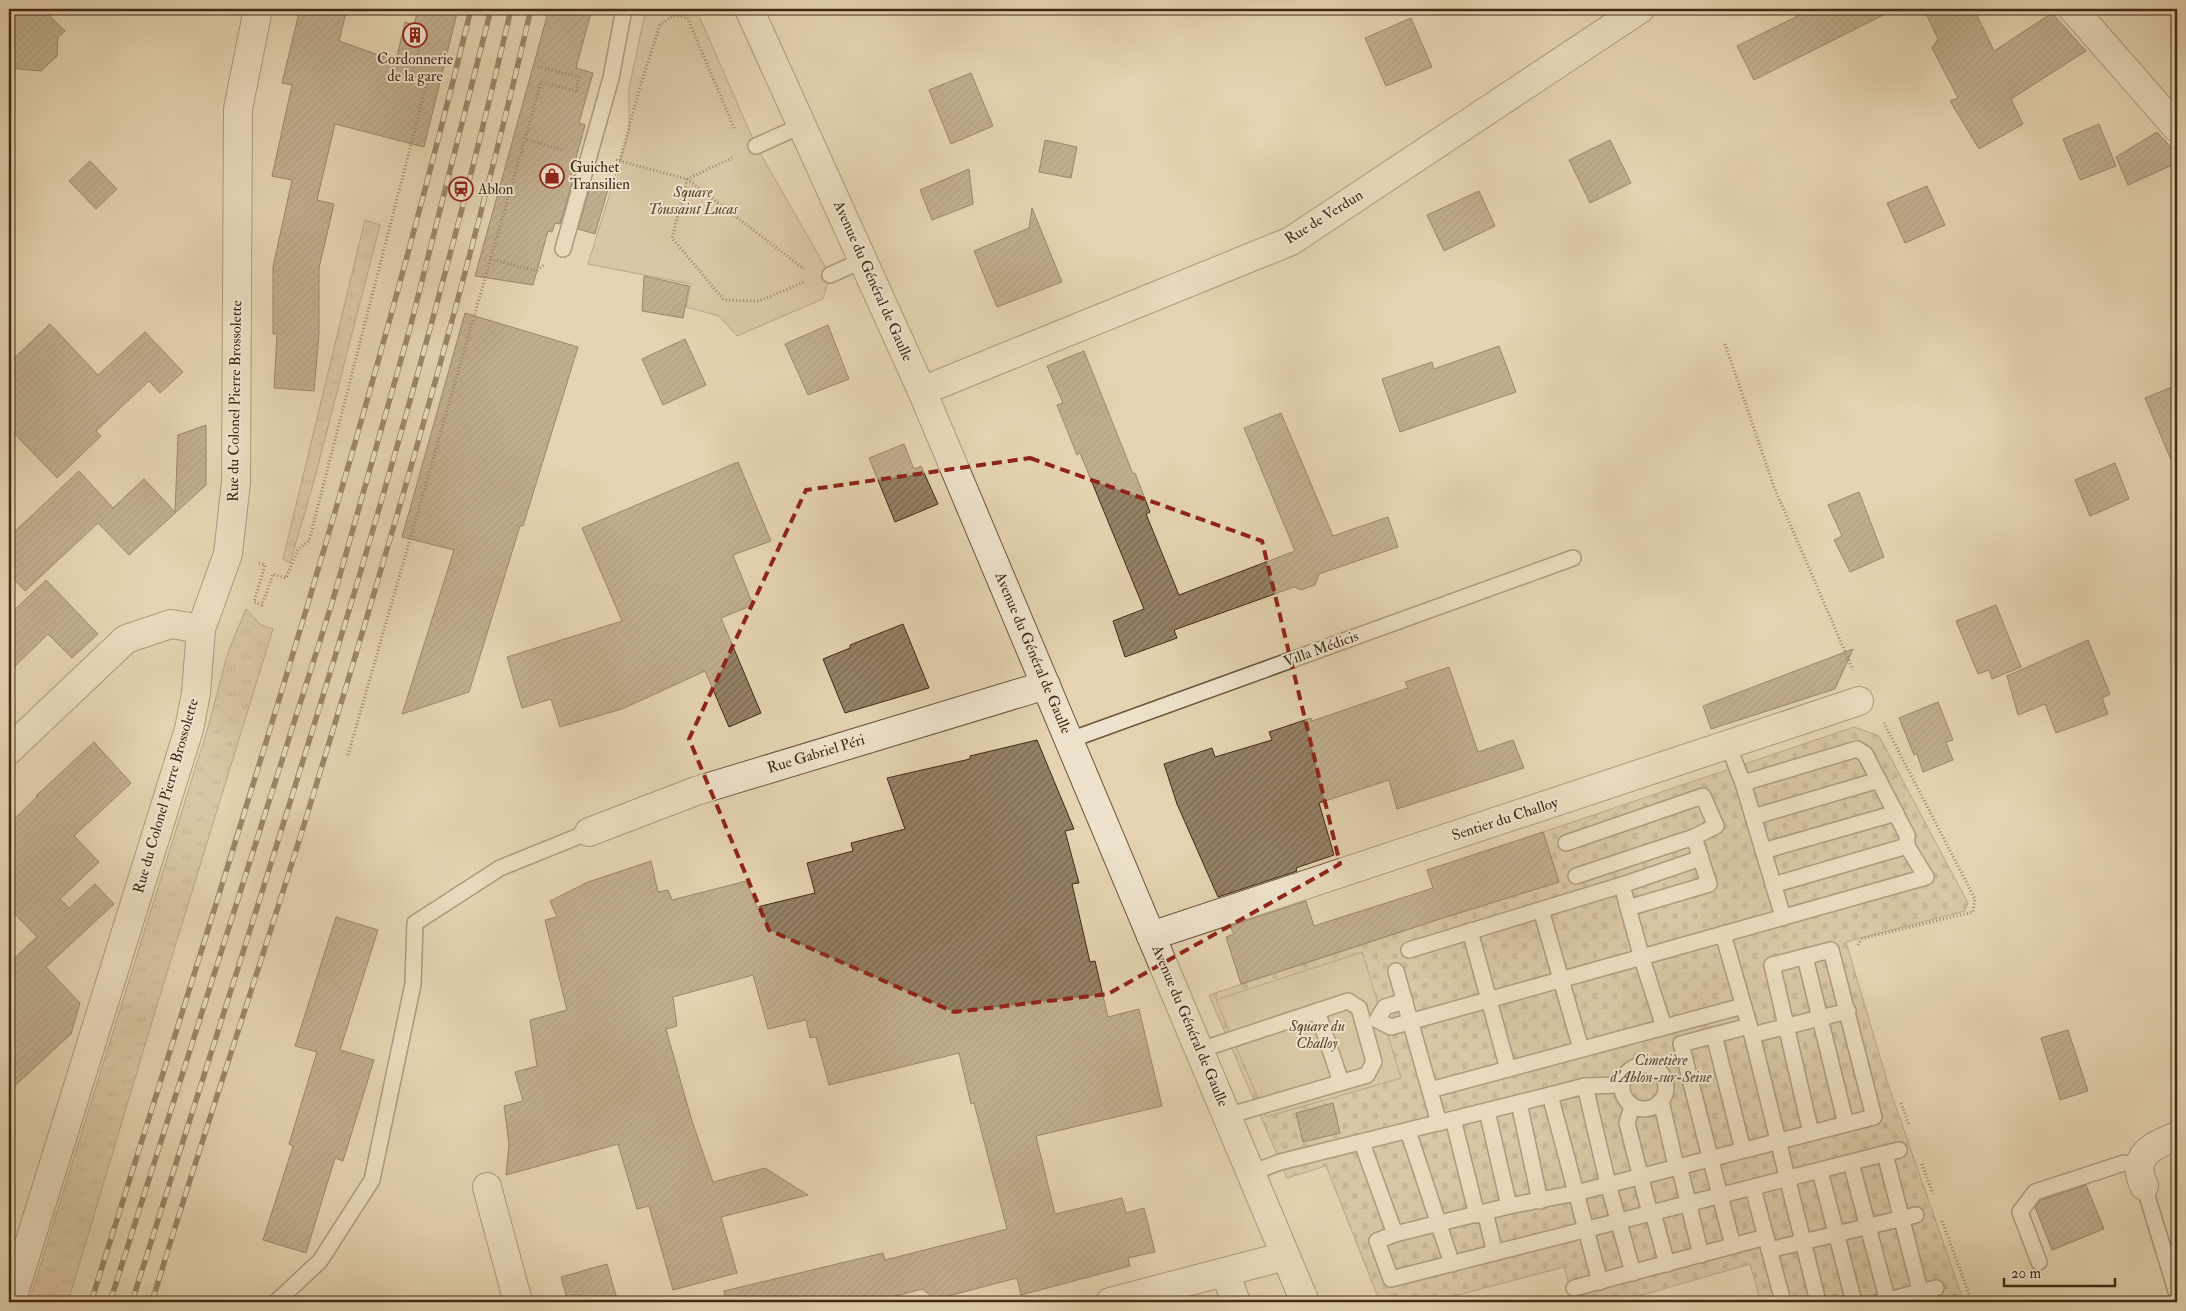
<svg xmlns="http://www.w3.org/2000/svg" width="2186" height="1311" viewBox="0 0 2186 1311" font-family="'IM FELL Double Pica',serif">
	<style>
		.grass { fill: url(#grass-tufts); stroke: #857056 }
		.cemetery { fill: url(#cemetery-stones); stroke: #857056 }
		.park { fill: #c9b696; stroke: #857056 }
		.building { fill: url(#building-hatch); stroke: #412915 }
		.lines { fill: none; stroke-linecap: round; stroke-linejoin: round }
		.service-casing { stroke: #6a543c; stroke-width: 18 }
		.minor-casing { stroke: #6a543c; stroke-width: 30 }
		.tertiary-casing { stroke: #6a543c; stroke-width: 30 }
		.path { stroke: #412915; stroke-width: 3; stroke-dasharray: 1 2.5; stroke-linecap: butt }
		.service { stroke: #eee2cc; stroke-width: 15 }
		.minor { stroke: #eee2cc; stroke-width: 28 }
		.tertiary { stroke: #eee2cc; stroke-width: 28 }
		.rail-casing { stroke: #412915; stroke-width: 5.5 }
		.rail { stroke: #eee2cc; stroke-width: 4; stroke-dasharray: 11; stroke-linecap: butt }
		.marked { fill: none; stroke: #8f2418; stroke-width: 4; stroke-dasharray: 10 6; stroke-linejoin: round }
		.labels { text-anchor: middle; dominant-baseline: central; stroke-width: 4; stroke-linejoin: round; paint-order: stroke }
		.poi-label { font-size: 15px; fill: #412915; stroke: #eee2cc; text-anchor: start }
		.park-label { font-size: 15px; font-style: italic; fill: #5c452f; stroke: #eee2cc }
		.street-label { font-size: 15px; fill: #412915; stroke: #eee2cc }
	</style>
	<defs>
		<pattern id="grass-tufts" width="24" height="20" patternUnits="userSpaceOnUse" patternTransform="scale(1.25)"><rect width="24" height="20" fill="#c9b696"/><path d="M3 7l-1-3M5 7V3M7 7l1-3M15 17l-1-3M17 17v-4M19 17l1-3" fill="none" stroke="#a59479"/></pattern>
		<pattern id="cemetery-stones" width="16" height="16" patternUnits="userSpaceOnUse" patternTransform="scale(1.25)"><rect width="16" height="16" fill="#c9b696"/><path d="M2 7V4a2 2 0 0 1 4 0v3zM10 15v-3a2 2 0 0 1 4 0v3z" fill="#a59479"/></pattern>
		<pattern id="building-hatch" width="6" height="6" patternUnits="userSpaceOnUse" patternTransform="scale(1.25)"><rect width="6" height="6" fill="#968166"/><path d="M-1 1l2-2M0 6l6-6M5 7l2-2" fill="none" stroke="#7c6a53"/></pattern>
	</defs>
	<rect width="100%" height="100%" fill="#e5d3b1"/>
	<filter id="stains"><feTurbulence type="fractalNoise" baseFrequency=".004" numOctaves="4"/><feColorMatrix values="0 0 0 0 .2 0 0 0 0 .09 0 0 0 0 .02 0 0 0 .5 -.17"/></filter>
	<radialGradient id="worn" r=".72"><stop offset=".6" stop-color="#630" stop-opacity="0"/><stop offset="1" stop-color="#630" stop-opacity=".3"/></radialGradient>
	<g class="grass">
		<path d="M365 220 380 225 314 481 290 563 283 559Z"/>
		<path d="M246 609 261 625 273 629 153 1018 68 1302H29L209 724 228 652Z"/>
	</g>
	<path class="cemetery" d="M1854 727 1879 736 1968 903 1965 911 1846 942 1889 1087 1964 1302H1761L1750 1264 1618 1302H1574L1564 1267 1432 1302H1380L1326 1166 1287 1178 1209 995 1443 918 1559 882 1543 832Z"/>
	<g class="park">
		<path d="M646 9H696L756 146 830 275 823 299 737 336 719 316 686 307 691 284 588 264 629 132V88Z"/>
		<path d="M1362 952 1401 1078 1266 1117 1216 1000Z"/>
	</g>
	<g class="building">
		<path d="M9 9H43L65 31 58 37 57 56 41 71 9 68Z"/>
		<path d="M300 9H347L339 41 396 61 405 22 414 25 418 9H458L424 147 335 124 317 200 334 204 319 268V334L314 391 274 388 277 334H273V267L292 180 272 176 292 85 282 83Z"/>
		<path d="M549 9H592L576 68 593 73 579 123 585 125 571 176H574L560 224 555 223 552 232 548 231 533 285 475 276Z"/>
		<path d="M1812 9H1895L1754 80 1737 46Z"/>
		<path d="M1924 9H1974L1994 51 2052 13 2086 51 2011 99 2023 124 1979 149 1950 101 1958 98 1932 48 1938 39Z"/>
		<path d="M1411 18 1432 67 1386 86 1365 38Z"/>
		<path d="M971 73 993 126 951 144 929 90Z"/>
		<path d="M2099 124 2116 166 2080 180 2063 139Z"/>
		<path d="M2157 132 2177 154V163L2128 185 2116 157Z"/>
		<path d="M1045 140 1077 147 1071 178 1039 172Z"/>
		<path d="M1610 140 1631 183 1590 203 1569 160Z"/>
		<path d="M90 161 117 189 96 209 69 181Z"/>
		<path d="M969 169 973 204 932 220 920 190Z"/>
		<path d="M592 181 609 186 595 234 578 229Z"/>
		<path d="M1927 186 1945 225 1905 243 1887 203Z"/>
		<path d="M1479 191 1495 226 1444 251 1427 215Z"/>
		<path d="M1032 208 1062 282 997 307 974 251 1029 228Z"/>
		<path d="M644 276 689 286 683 318 642 311Z"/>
		<path d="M465 313 578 347 523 526H520L469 692 402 714 454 550 402 537Z"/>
		<path d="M50 324 98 375 145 332 183 372 160 393 149 381 96 431 101 436 57 478 9 428V363Z"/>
		<path d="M828 325 849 379 808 395 785 344Z"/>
		<path d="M685 339 706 385 663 405 642 359Z"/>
		<path d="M1499 346 1516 392 1400 432 1382 379 1432 362 1434 369Z"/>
		<path d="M1084 351 1133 474 1135 473 1150 512 1146 514 1179 595 1295 551 1244 428 1281 413 1333 536 1388 517 1398 547 1319 574 1315 585 1301 590 1294 587 1174 630 1177 638 1125 657 1113 621 1144 609 1080 453 1077 455 1057 405 1063 403 1047 366Z"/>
		<path d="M2177 385V474L2145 398Z"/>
		<path d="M206 425V485L129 555 98 523 25 591 9 574V537L79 471 113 508 144 479 175 512 178 435Z"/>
		<path d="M904 444 914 469 921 466 938 504 895 522 869 458Z"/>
		<path d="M738 462 771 541 733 555 753 605 721 618 761 713 729 727 705 671 622 709 560 727 551 699 522 708 507 657 622 621 582 528Z"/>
		<path d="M2115 463 2129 499 2090 516 2075 480Z"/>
		<path d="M1859 492 1884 557 1850 572 1834 540 1842 536 1828 505Z"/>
		<path d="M46 580 98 634 72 658 48 634 9 672V615Z"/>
		<path d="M1996 605 2021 667 1992 679 1989 670 1978 674 1956 621Z"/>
		<path d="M903 624 929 688 845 713 823 659 850 648V645Z"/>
		<path d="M2088 640 2110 694 2102 698 2108 714 2056 733 2045 704 2018 715 2007 676Z"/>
		<path d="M1853 649 1835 689 1711 729 1703 706Z"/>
		<path d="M1449 667 1478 752 1513 740 1524 768 1397 809 1389 780 1319 803 1334 855 1296 868 1297 871 1218 897 1177 804 1164 764 1212 748 1215 757 1272 740 1269 732 1311 718 1312 721 1408 688 1405 682Z"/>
		<path d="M1938 702 1953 740 1946 742 1953 760 1923 772 1917 754 1914 755 1899 718Z"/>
		<path d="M1037 740 1074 829 1065 831 1079 883 1072 884 1090 962 1095 961 1108 1017 1139 1009 1162 1106 1036 1136 1055 1214 1122 1198 1126 1213 1144 1208 1155 1252 1128 1258 1130 1266 1021 1295 1017 1278 948 1296 939 1302 922 1289 873 1302H725L724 1291 883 1253 885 1260 1007 1229 974 1103 971 1104 959 1053 829 1085 816 1037 810 1038 806 1020 768 1029 753 975 673 997 677 1026 666 1029 691 1118 713 1182 765 1168 808 1195 721 1217 737 1273 673 1290 649 1206 637 1209 618 1144 506 1175 509 1144 504 1106 523 1101 515 1072 537 1066 530 1020 567 1010 545 920 557 917 550 901 588 882 651 861 658 892 668 890 672 900 746 881 757 907 815 893 807 863 853 851 851 843 905 829 887 778 970 759V756Z"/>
		<path d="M94 742 131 783 74 836 99 862 60 899 69 908 95 884 114 904 46 967 80 1003 71 1034 9 1091V963L37 937 9 908V824L37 797 36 796Z"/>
		<path d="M1543 832 1559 882 1443 918 1241 984 1226 937 1234 934 1230 926 1306 901 1314 926 1433 888 1427 870Z"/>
		<path d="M336 917 378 930 340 1050 374 1060 343 1161 335 1158 306 1253 263 1240 293 1146 289 1144 317 1052 295 1046Z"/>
		<path d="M2068 1030 2088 1091 2060 1100 2041 1038Z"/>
		<path d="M1333 1103 1340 1133 1303 1142 1296 1113Z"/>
		<path d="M2086 1185 2104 1229 2052 1250 2035 1207 2041 1200Z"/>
		<path d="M607 1264 618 1302H568L561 1277Z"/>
	</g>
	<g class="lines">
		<g class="service-casing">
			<g id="service">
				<path d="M756 146 803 125"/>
				<path d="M563 249 611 78 624 9"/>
				<path d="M830 275 863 260"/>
				<path d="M1070 740 1573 558"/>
				<path d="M1728 745 1743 783 1783 917"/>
				<path d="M1753 817 1879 780"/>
				<path d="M1566 843 1703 796 1716 826 1694 837 1709 884 1628 908 1640 951"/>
				<path d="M1763 851 1896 813"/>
				<path d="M1576 876 1694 837"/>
				<path d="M1773 885 1907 846"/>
				<path d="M1628 908 1622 885 1701 858"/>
				<path d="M1541 910 1581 1049"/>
				<path d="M1470 931 1508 1069"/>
				<path d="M1723 934 1752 1035 1818 1302"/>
				<path d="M1409 950 1622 885"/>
				<path d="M1831 950 1874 1117 1811 1133 1772 965Z"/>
				<path d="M1649 955 1926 877 1907 846V835L1865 754 1857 749 1743 783"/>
				<path d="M1805 957 1846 1124"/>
				<path d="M1644 965 1664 1027"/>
				<path d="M1396 971 1439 1123"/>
				<path d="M1405 1001 1385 1007 1377 1020 1391 1027 1635 959"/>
				<path d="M1317 1011 1341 1082"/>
				<path d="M1714 1035 1743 1150"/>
				<path d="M1752 1035 1848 1011"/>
				<path d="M1200 1050 1348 1001 1359 1008 1374 1062 1367 1075 1227 1116"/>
				<circle cx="1644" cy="1087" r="22"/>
				<path d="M1585 1086 1608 1184 1633 1273"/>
				<path d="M1430 1090 1743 1006"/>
				<path d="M1550 1095 1600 1282"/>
				<path d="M1661 1101 1676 1166"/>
				<path d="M1519 1103 1540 1201"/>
				<path d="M1632 1106 1627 1123 1650 1214"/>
				<path d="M1487 1111 1509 1206"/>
				<path d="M1453 1119 1477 1215"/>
				<path d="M1408 1131 1452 1264"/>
				<path d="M1811 1133 1576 1193 1509 1206 1395 1234 1377 1241 1391 1279 1899 1150"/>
				<path d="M1362 1143 1395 1234"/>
				<path d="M1885 1154 1923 1302"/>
				<path d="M1851 1163 1888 1302"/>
				<path d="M1679 1165 1701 1255"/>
				<path d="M1820 1171 1854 1302"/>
				<path d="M1251 1173 1280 1162 1550 1095 1585 1086 1621 1085"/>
				<path d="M2144 1186 2177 1294"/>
				<path d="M1753 1188 1783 1302"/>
				<path d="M1485 1212 1495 1253"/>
				<path d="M1653 1213 1667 1264"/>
				<path d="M1733 1246 1681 1044 1749 1026"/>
				<path d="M1769 1250 1916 1215"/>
				<path d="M2039 1262 2020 1212 2035 1192 2124 1163"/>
				<path d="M1574 1288 1766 1237"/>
				<path d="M276 1302 320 1261 372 1180 413 984 415 923 500 868 589 832"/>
				<path d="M1880 1302 1936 1288"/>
			</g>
		</g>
		<g class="minor-casing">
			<g id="minor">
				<path d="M2073 9 2177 128"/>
				<path d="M922 391 1291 241 1640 9"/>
				<path d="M9 750 126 639 171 624 201 629"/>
				<path d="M589 832 696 791 1046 685"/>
				<path d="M1151 936 1859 701"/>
				<path d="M2144 1186C2142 1180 2138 1171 2140 1165 2143 1148 2163 1142 2177 1136"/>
				<path d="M487 1187 518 1302"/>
				<path d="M1225 1272 1236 1302"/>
				<path d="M11 1302 189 729 196 693 201 629 228 554 236 482 238 109 258 9"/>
				<path d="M1110 1302 1285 1256"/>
			</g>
		</g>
		<g class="tertiary-casing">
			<path id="tertiary" d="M749 9 922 391 1305 1302"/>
		</g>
		<g class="path">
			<path d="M538 67 579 77 576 91 541 82 525 139 563 150"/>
			<path d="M412 75 421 41"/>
			<path d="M616 160 687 179 804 269"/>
			<path d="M620 160 640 87 660 25 673 16 687 17 735 130"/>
			<path d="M687 179 672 238 724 300 759 301 804 282"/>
			<path d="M687 179 734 157"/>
			<path d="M490 259 537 271 544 265"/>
			<path d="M1725 344 1774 487 1853 670"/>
			<path d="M259 563 265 565 254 602 262 605 273 574 286 578 298 549 309 541 428 78"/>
			<path d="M348 755 525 139"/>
			<path d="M1858 945 1861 939 1973 912 1975 899 1884 723"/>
			<path d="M1901 1103 1909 1125"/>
			<path d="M1922 1164 1933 1194"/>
			<path d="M1942 1221 1972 1302"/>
		</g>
		<use href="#service" class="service"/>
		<use href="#minor" class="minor"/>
		<use href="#tertiary" class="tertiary"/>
		<g class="rail-casing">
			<g id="rail">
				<path d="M91 1302C226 873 364 446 471 9"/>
				<path d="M110 1302 332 603 410 328 491 9"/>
				<path d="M132 1302C267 874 410 447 511 9"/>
				<path d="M152 1302C205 1127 265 954 318 779 396 524 471 268 531 9"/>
			</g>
		</g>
		<use href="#rail" class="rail"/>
	</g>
	<path d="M0 0H2186V1311H0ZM1030 458 1262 541 1340 864 1108 994 954 1012 769 930 689 739 806 490Z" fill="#e5d3b1" fill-opacity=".55" fill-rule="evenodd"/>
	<path class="marked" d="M1030 458 1262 541 1340 864 1108 994 954 1012 769 930 689 739 806 490Z"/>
	<defs>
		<g id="building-ring" transform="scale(1.25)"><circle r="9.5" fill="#eee2cc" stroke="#8f2418" stroke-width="1.5"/><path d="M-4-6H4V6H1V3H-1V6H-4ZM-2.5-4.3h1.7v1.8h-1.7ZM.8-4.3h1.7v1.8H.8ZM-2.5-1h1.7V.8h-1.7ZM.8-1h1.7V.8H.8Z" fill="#8f2418"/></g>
		<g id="shop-ring" transform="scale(1.25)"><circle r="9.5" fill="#eee2cc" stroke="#8f2418" stroke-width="1.5"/><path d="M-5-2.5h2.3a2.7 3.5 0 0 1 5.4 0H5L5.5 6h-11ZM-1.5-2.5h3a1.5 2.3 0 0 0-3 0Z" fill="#8f2418"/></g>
		<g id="station-ring" transform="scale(1.25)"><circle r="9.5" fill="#eee2cc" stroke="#8f2418" stroke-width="1.5"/><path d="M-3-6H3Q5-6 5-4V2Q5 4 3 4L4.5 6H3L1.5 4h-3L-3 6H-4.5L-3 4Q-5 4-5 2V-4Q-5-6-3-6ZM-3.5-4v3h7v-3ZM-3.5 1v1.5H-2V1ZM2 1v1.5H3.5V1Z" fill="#8f2418"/></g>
	</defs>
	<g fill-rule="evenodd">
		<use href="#building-ring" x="415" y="35"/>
		<use href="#shop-ring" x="552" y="176"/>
		<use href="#station-ring" x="461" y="189"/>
	</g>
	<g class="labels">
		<g class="poi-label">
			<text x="415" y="59" text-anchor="middle">Cordonnerie<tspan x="415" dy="17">de la gare</tspan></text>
			<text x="570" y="167">Guichet<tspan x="570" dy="17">Transilien</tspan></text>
			<text x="478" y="189">Ablon</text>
		</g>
		<g class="park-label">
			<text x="693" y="192">Square<tspan x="693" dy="17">Toussaint Lucas</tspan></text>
			<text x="1317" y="1026">Square du<tspan x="1317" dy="17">Challoy</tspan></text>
			<text x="1661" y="1060">Cimetière<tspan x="1661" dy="17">d'Ablon-sur-Seine</tspan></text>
		</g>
		<g class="street-label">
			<text transform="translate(1324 217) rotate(-32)">Rue de Verdun</text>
			<text transform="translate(873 281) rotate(66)">Avenue du Général de Gaulle</text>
			<text transform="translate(235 401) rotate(-89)">Rue du Colonel Pierre Brossolette</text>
			<text transform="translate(1321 649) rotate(-20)">Villa Médicis</text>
			<text transform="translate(1033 653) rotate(67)">Avenue du Général de Gaulle</text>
			<text transform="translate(816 754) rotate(-17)">Rue Gabriel Péri</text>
			<text transform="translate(166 796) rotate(-74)">Rue du Colonel Pierre Brossolette</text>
			<text transform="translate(1505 819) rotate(-18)">Sentier du Challoy</text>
			<text transform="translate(1190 1026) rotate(67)">Avenue du Général de Gaulle</text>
		</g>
	</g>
	<rect width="2186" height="1311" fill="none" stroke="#e5d3b1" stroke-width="30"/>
	<rect x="10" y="10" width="2166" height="1291" fill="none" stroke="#412915" stroke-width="2.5"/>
	<rect x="15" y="15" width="2156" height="1281" fill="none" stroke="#412915"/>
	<path d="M2004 1278v8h111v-8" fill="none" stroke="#412915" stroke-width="2.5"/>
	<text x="2011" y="1278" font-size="15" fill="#412915" stroke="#eee2cc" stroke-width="4" paint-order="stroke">20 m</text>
	<rect width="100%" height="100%" filter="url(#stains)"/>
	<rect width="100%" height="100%" fill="url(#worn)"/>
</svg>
